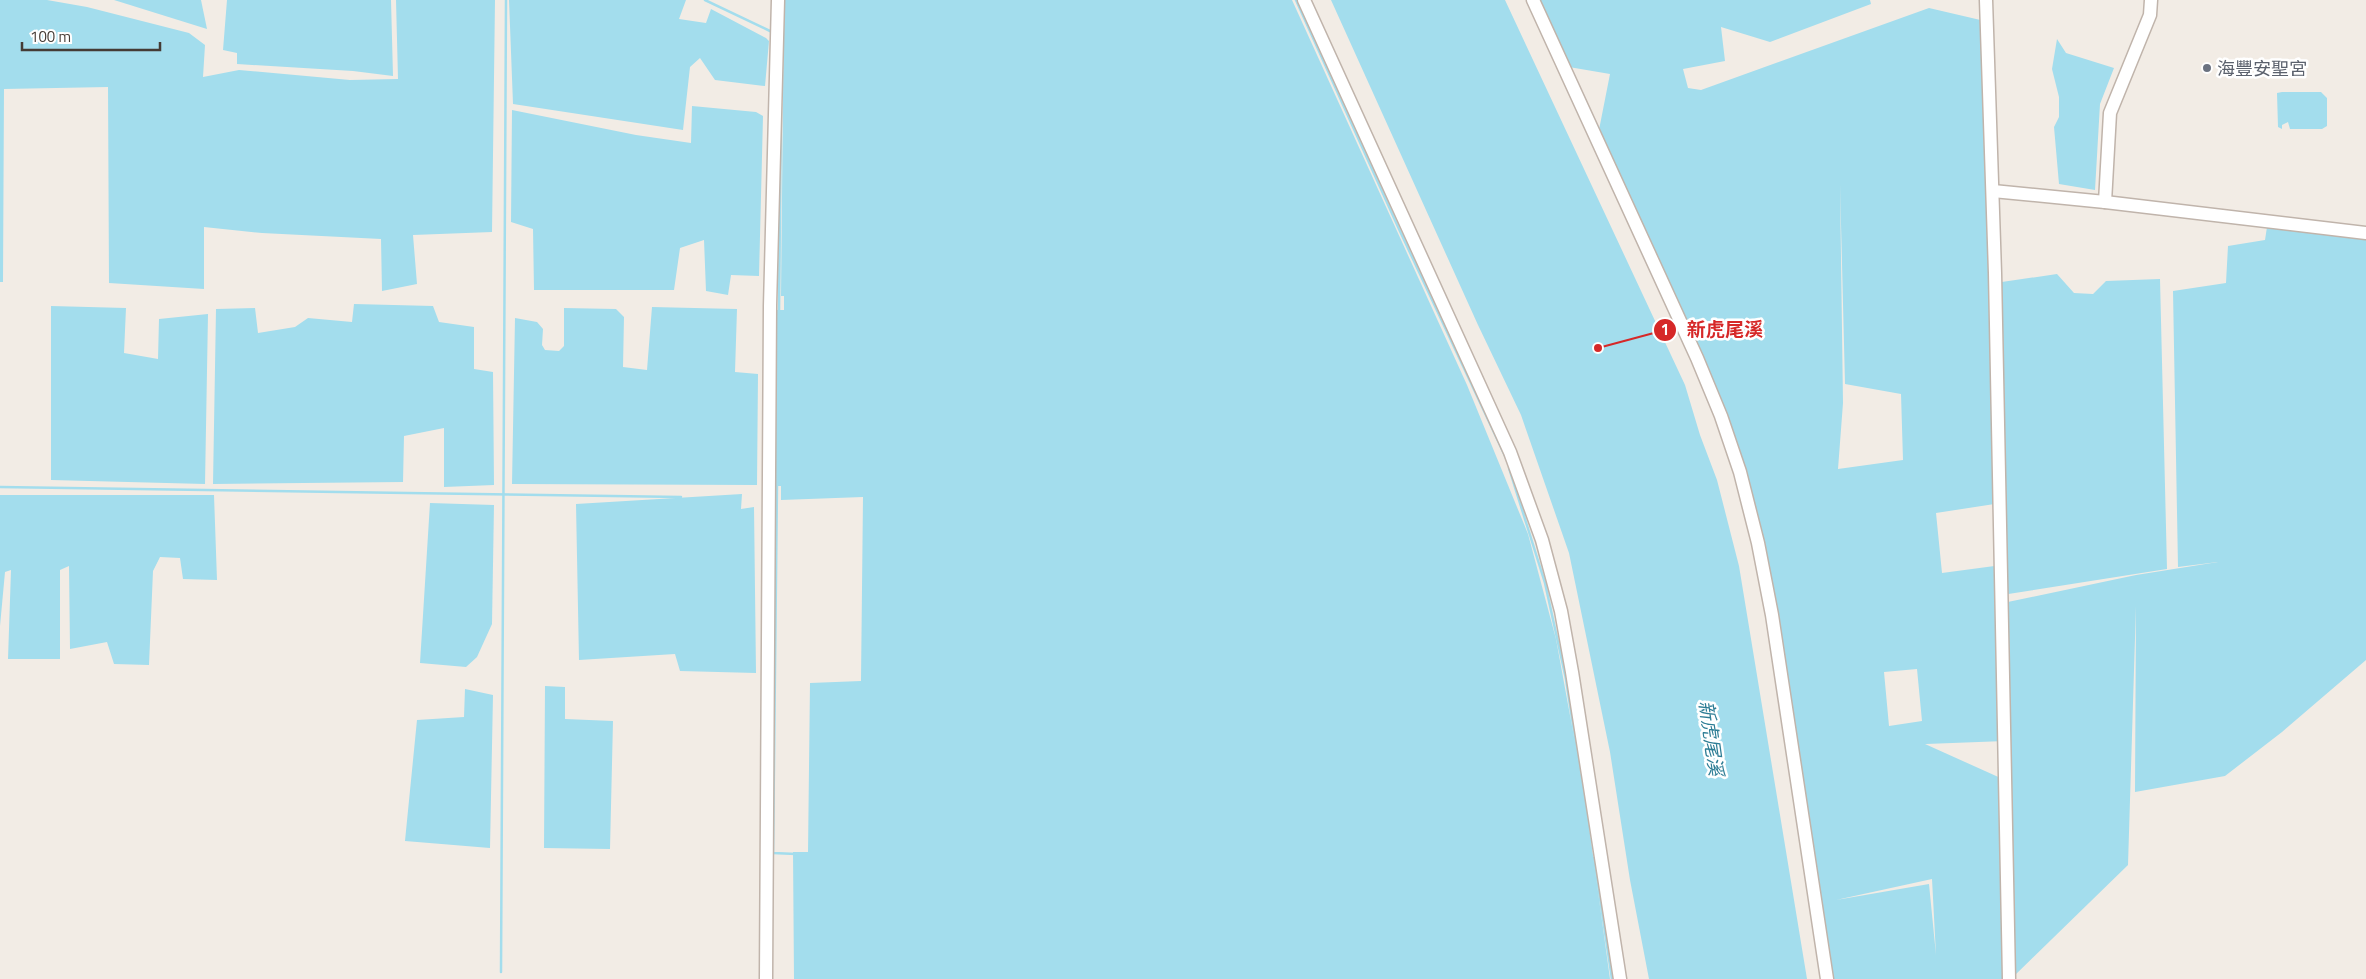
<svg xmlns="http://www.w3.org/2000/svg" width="2366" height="979" viewBox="0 0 2366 979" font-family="'Titillium Web','Noto Sans TC',sans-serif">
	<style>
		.water { fill: #a3dded; fill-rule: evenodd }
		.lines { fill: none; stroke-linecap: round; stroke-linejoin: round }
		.stream { stroke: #a3dded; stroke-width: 2.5 }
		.minor-casing { stroke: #c0b4ab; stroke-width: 15 }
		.minor { stroke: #fff; stroke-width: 12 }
		.worship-dot { fill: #6b7280; stroke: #fff; stroke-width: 2 }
		.labels { text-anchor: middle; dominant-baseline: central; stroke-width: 5; stroke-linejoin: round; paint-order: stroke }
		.worship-label { font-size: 18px; fill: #5b616d; stroke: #fff; text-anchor: start }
		.water-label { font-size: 19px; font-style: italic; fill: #2d7d95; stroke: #fff }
		.leader { fill: none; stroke: #d62828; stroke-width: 2 }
		.callout-dot { fill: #d62828; stroke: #fff; stroke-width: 2 }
		.mark-label { font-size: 15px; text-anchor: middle; font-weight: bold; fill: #fff }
		.callout-label { font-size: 19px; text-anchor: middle; font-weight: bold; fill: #d62828; stroke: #fff; stroke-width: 5; stroke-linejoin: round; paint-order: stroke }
	</style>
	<rect width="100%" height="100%" fill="#f2ece5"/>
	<g class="water">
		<path d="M0 0H47L87 7 189 33 205 45 203 77 239 70 350 80 398 79 396 0H495L492 232 413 235 417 284 382 291 381 239 262 233 204 227V289L109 283 108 87 4 89 3 282H0Z"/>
		<path d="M114 0H201L207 29Z"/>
		<path d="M227 0H391L393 76 353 71 237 64V53L223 50Z"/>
		<path d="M509 0H686L679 19 706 23 711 9 766 38 769 41 765 86 715 80 700 58 690 67 683 130 513 104Z"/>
		<path d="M784 0H1292L1467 385 1528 534 1556 639 1585 797 1610 979H794L793 852H808L810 683 861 681 863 497 781 500V486H775L776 310H784V296H781Z"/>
		<path d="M1331 0H1505L1685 385 1700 435 1717 480 1739 566 1807 979H1649L1630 880 1610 752 1569 553 1521 415 1478 325Z"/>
		<path d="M1533 0H1870L1871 4 1770 42 1721 27 1725 61 1683 69 1688 88 1701 90 1929 8 1989 22 1995 283 2057 274 2074 293 2093 294 2106 281 2160 279 2167 569 2002 595 2003 603 2136 575 2218 562 2178 567 2173 291 2226 283 2228 246 2265 240 2267 227 2366 238V660L2282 732 2225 776 2135 792 2136 606 2128 865 2011 979H1825L1817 904 1744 487 1699 363 1597 140 1610 74 1563 66ZM1840 184 1845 384 1901 394 1903 460 1838 469 1843 403ZM2001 503 2002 565 1942 573 1936 513ZM1917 669 1922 721 1889 726 1884 672ZM2005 741V780L1925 744H1926ZM1932 879 1936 955 1929 884 1836 900Z"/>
		<path d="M2057 39 2066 53 2114 68 2100 104 2095 190 2059 184 2054 127 2059 117V97L2052 69Z"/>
		<path d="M2282 92H2321L2327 98V126L2322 129H2290L2288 122 2282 125V129L2278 127 2277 93Z"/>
		<path d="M692 106 756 112 763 116 759 276 731 275 728 295 706 291 704 240 680 248 674 290H534L533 229 511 222 512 110 636 135 691 143Z"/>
		<path d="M354 304 433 306 439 322 474 327V369L493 372 494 485 444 487V428L404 436 403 482 213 484 216 309 255 308 258 333 295 327 308 318 352 322Z"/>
		<path d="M51 306 126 308 124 353 158 359 159 319 208 314 205 484 51 480Z"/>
		<path d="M652 307 737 309 735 372 758 374 757 485 512 484 515 318 537 322 543 329 542 345 545 350 559 351 564 346V308L616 309 624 317 623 367 647 370Z"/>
		<path d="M742 494 741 509 754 507 756 673 680 671 675 654 579 660 576 504Z"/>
		<path d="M0 495H214L217 580 183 579 180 558 160 557 153 571 149 665 114 664 107 642 70 649 69 566 60 570V659H8L11 570 5 572 0 626Z"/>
		<path d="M430 503 494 505 492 624 477 657 466 667 420 663Z"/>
		<path d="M545 686 565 687V719L613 721 610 849 544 848Z"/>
		<path d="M465 689 493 695 490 848 405 841 417 720 464 717Z"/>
	</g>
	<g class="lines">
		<g class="stream">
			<path d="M705 0 772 32"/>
			<path d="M1296 0 1399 229 1506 458"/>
			<path d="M779 313 781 104"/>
			<path d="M1509 468 1545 583 1566 679 1580 771"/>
			<path d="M777 484 773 853 796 854"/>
			<path d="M0 487 681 497"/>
			<path d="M1594 858 1612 979"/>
			<path d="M501 972 506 0"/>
		</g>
		<g class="minor-casing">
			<g id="minor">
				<path d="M1304 0 1510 452 1542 540 1561 611 1572 672 1620 979"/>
				<path d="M1533 0 1697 358 1721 416 1740 472 1758 543 1772 615 1827 979"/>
				<path d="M1986 0 1995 273 2009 979"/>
				<path d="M1993 191 2105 202 2366 233"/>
				<path d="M2105 202 2110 113 2150 15 2151 0"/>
				<path d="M766 979 770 306 778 0"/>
			</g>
		</g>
		<use href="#minor" class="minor"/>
	</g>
	<circle class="worship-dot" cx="2207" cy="68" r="5"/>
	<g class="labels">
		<g class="worship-label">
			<text x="2217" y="68">海豐安聖宮</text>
		</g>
		<g class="water-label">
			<text transform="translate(1712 738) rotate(82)">新虎尾溪</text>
		</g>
	</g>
	<path class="leader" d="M1598 348L1665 330"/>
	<g class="callout-dot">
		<circle cx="1598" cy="348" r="5"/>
		<circle cx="1665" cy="330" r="12"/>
	</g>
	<g class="mark-label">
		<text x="1665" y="335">1</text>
	</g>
	<g class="callout-label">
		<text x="1725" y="336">新虎尾溪</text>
	</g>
	<path d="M22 42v8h138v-8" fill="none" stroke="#443b35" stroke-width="2.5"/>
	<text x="30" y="42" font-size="15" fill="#443b35" stroke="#ffffff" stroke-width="4" paint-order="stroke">100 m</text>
</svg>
